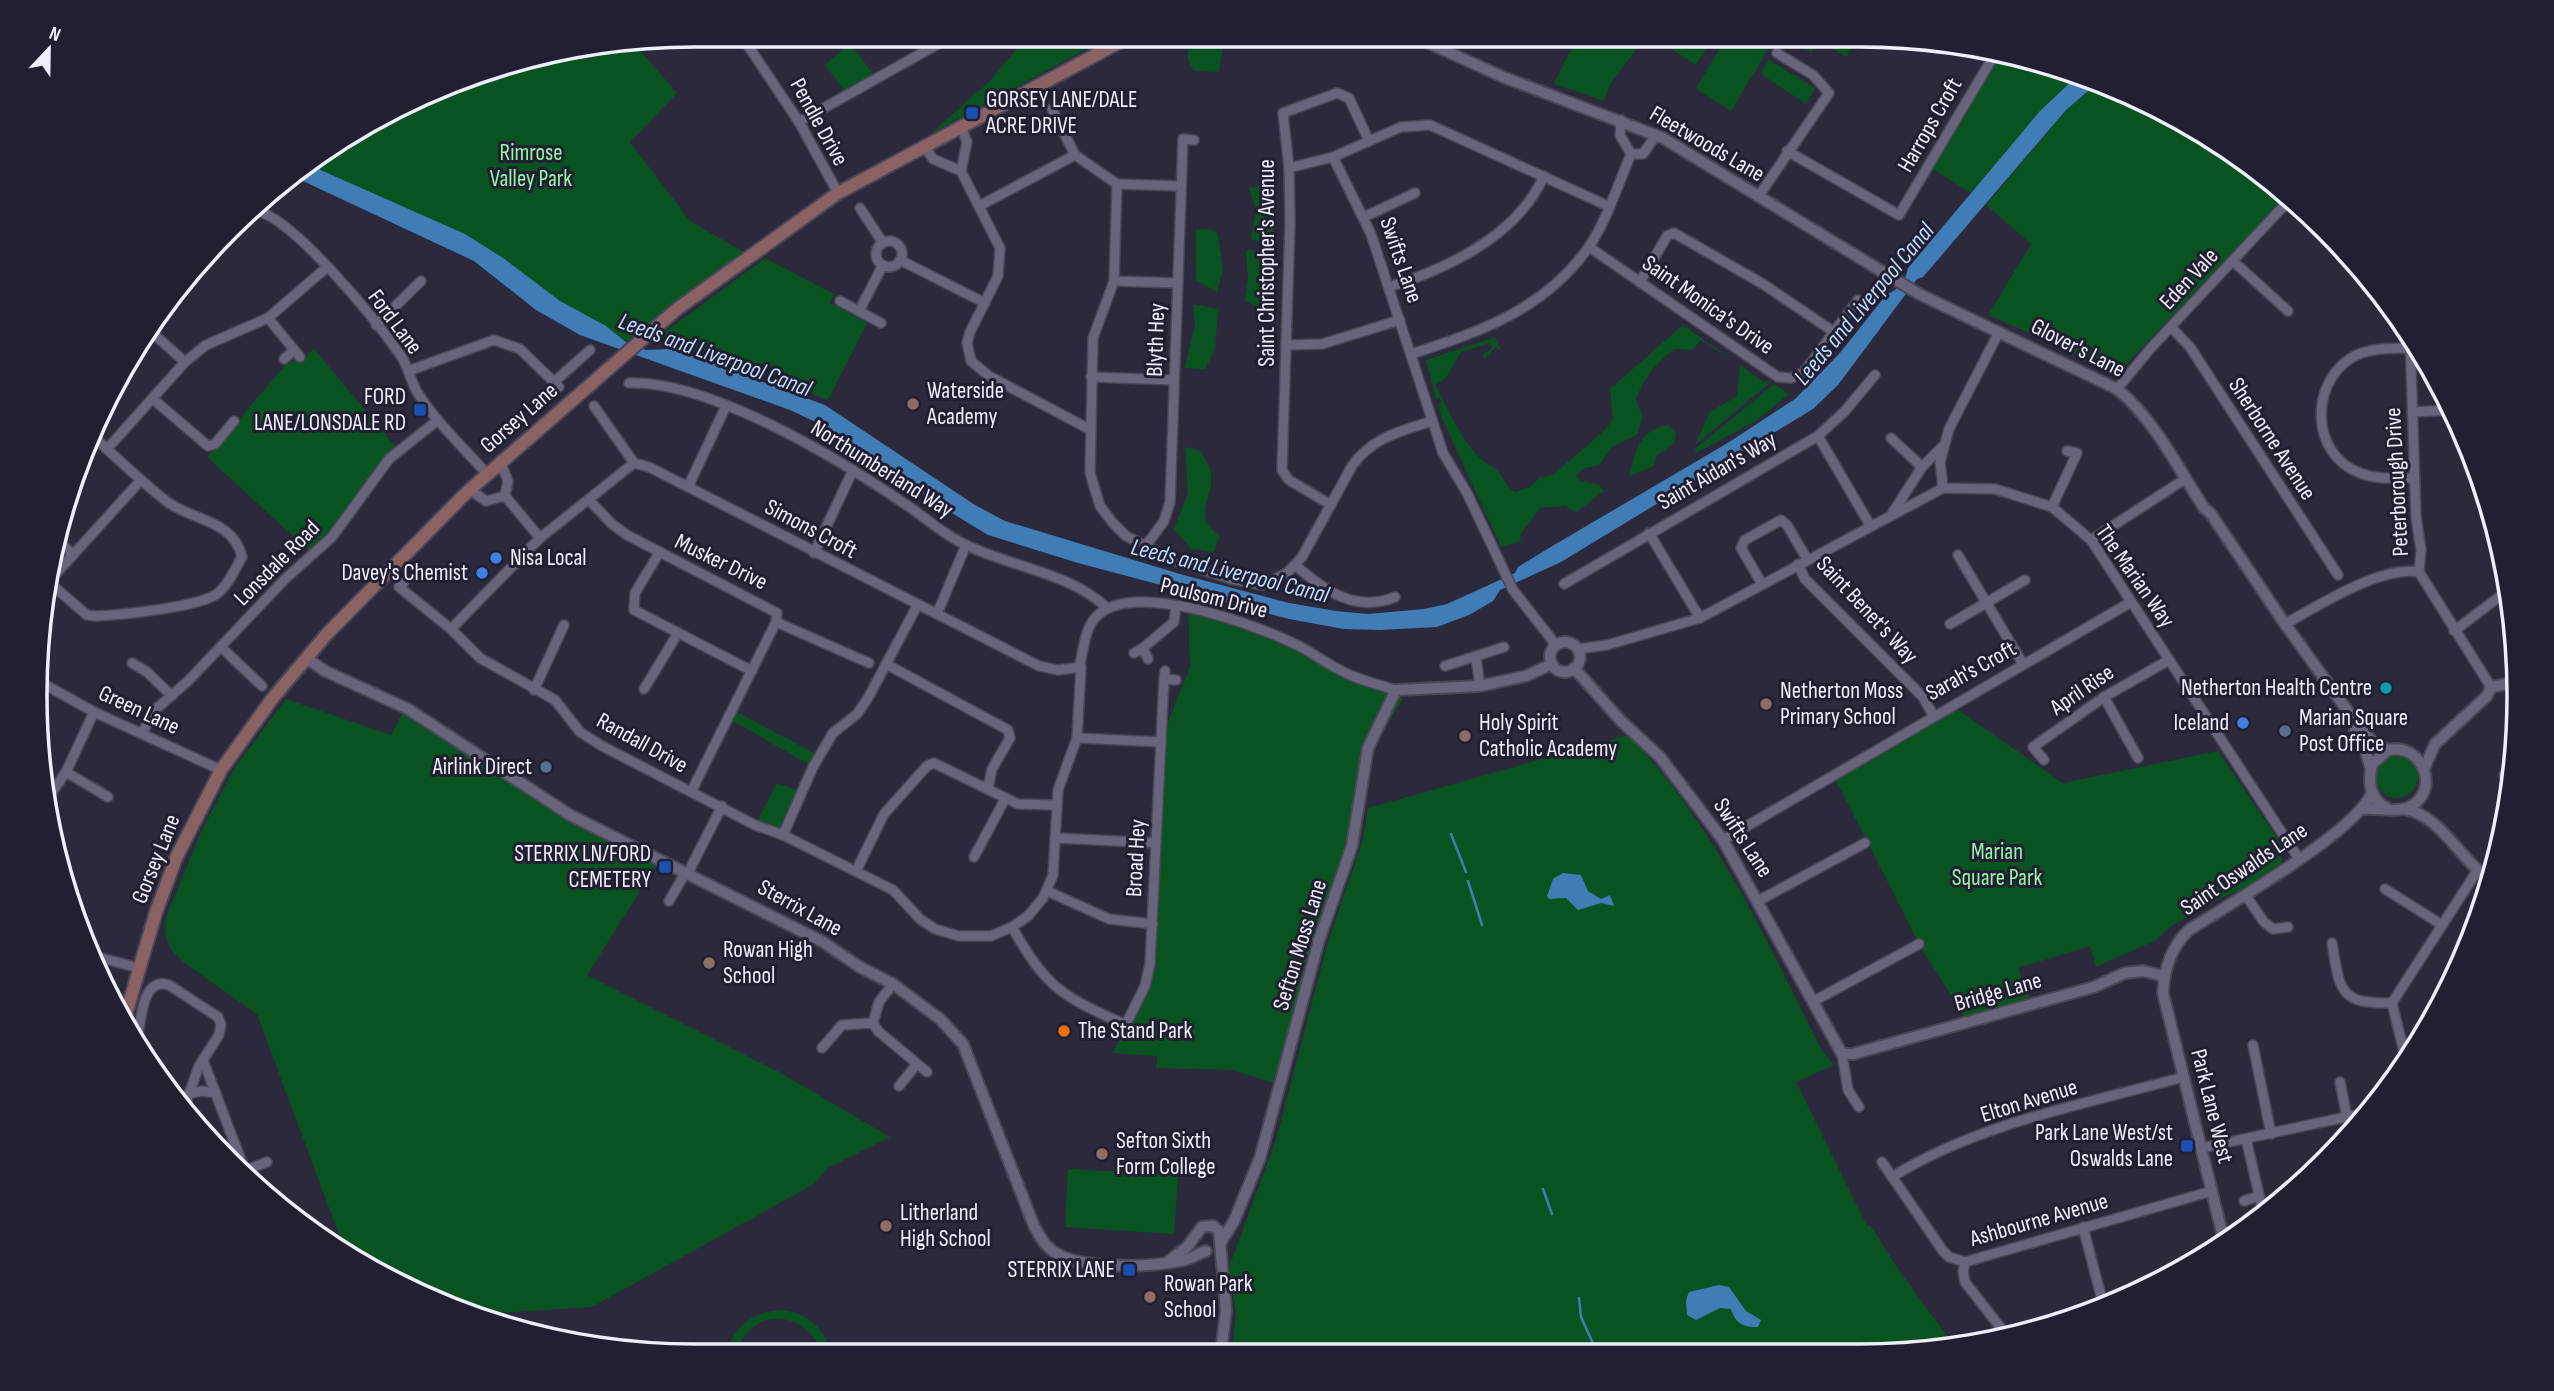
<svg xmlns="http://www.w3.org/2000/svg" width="2554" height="1391" viewBox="0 0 2554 1391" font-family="'Sofia Sans Condensed',sans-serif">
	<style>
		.green { fill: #095321 }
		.water { fill: #407cb6 }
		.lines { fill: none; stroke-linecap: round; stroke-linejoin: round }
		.stream { stroke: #407cb6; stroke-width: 2.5 }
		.minor-casing { stroke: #494757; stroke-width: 12 }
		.tertiary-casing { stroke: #494757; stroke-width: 14 }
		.secondary-casing { stroke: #494757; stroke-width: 16 }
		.minor { stroke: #67647b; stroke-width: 9 }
		.tertiary { stroke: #67647b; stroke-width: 10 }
		.secondary { stroke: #8a6264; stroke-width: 12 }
		.transit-dot { fill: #1a4fb4; stroke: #221f32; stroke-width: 2.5 }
		.education-dot { fill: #8d6e63; stroke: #221f32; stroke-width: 2.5 }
		.shop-dot { fill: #3f7fe0; stroke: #221f32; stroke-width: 2.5 }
		.culture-dot { fill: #0f9aa8; stroke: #221f32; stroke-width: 2.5 }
		.service-dot { fill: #5c6f8a; stroke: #221f32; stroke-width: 2.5 }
		.food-dot { fill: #e8710a; stroke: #221f32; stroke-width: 2.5 }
		.labels { text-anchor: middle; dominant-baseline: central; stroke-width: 6; stroke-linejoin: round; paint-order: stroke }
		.poi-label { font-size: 23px; fill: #efeefb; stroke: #221f32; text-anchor: start }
		.street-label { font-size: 23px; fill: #efeefb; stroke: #221f32 }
		.park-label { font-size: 23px; fill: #96f4a6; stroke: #221f32 }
		.water-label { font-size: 24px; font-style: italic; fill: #beddfd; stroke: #221f32 }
		.rim { fill: none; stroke: #efeefb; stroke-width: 3.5 }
	</style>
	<rect width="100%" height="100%" fill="#2c293d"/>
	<g class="green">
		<path d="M1028 35H1112L930 134 990 81Z"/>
		<path d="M1199 36 1224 38 1219 72 1194 71 1188 60V49Z"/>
		<path d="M1572 36H1646L1610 84 1604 101 1554 84 1572 47Z"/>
		<path d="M1651 36H1715L1696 65Z"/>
		<path d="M1727 36H1776L1731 111 1696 89Z"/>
		<path d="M1783 36H1859L1846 57 1819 40 1811 52Z"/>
		<path d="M850 43 873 74 844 90 825 65Z"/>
		<path d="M635 45 677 93 630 142 690 221 752 257 621 345 500 268 298 169 483 70Z"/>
		<path d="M1998 52 2030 58 2076 77 2040 111 1971 193 1931 168Z"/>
		<path d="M1768 59 1815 88 1806 104 1761 74Z"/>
		<path d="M2095 85 2188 123 2288 194 2119 372 1988 315 2031 244 1986 205 2066 110Z"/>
		<path d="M1267 185C1282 199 1275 228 1270 245L1251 239 1256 209 1249 188Z"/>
		<path d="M1196 229 1214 230 1218 234 1223 270 1217 292 1196 280Z"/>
		<path d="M1250 249C1256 252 1265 255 1269 261 1277 274 1274 300 1263 309L1245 301 1248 278 1246 251Z"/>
		<path d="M765 258 834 294 830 303 867 323 828 400 764 374 654 340Z"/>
		<path d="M1193 304 1218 309 1215 349 1205 369 1185 368 1195 324Z"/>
		<path d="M1683 325 1731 359 1701 340 1692 350 1675 349C1655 363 1646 376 1636 398L1642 417 1638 434 1611 448 1600 465 1585 468 1577 475 1579 480 1599 485 1604 491 1576 512 1565 506 1540 508 1520 535 1521 541 1501 547 1442 418 1438 404 1441 403 1440 398 1436 399 1426 360 1495 337 1501 351 1495 347 1486 358 1490 363 1482 356 1492 348 1490 343 1461 352 1446 378 1435 385C1448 409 1460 439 1481 459 1486 464 1493 466 1498 471 1504 479 1507 488 1515 492L1531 486 1539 478 1554 474 1607 428 1613 418 1610 389Z"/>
		<path d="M314 349 395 446 331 530 308 550 207 457 288 362 300 361Z"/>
		<path d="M1740 365 1762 381 1771 382 1695 445 1709 413 1737 396Z"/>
		<path d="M1774 384 1789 394 1756 421 1696 453 1695 449Z"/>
		<path d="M1668 425 1676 433 1674 443 1656 456 1654 466 1630 476C1635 451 1639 430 1668 425Z"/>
		<path d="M1185 447 1201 451C1204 458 1210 465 1211 472 1214 500 1191 515 1220 536L1214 552 1191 549 1174 529 1188 493Z"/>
		<path d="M1188 608 1251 625 1324 661 1402 693V701L1381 732 1368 772 1284 1086 1232 1070 1156 1068 1157 1056 1113 1053 1145 986 1162 737 1190 667Z"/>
		<path d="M286 699 391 735 403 712 540 802 657 865 587 975 779 1072 890 1137 828 1168 814 1184 592 1307 478 1314 366 1268 345 1251 257 1014 183 962 170 948 165 932 166 917 201 832 233 770Z"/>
		<path d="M1951 705 2063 783 2218 751 2282 845 2281 872 2212 902 2170 927 2156 940 2096 967 2090 946 2018 968 2030 999 1964 1016 1919 944 1833 774Z"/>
		<path d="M733 710 820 756 813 767 728 718Z"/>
		<path d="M1628 735C1715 824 1766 940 1821 1049L1834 1065 1796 1082 1867 1226 1870 1225 1900 1272 1956 1348 1944 1350 1232 1353 1236 1314 1229 1267 1276 1140 1327 945 1363 840 1368 808Z"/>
		<circle cx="2397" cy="777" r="21"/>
		<path d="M777 783 802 792 783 835 755 825Z"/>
		<path d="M1068 1169 1178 1175 1174 1234 1065 1227Z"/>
		<path d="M781 1310C809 1312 823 1329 833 1354H823C807 1309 749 1305 736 1354H716L715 1349 726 1345 728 1349C736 1325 755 1311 781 1310Z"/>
	</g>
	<g class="water">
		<path d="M2076 77 2095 85 2066 110 1923 277 1917 279 1838 385 1813 409 1561 562 1500 590 1493 601 1469 615 1437 627 1380 630 1344 629 1289 619 1078 563 988 535 932 501 824 426 790 410 580 335 536 310 474 261 290 175 307 164 465 234 503 258 560 301 606 326 627 343 646 350 668 349 684 353 825 405 975 505 1005 521 1180 574 1289 603 1336 611 1368 614 1424 609 1447 604 1515 573 1518 567 1554 545 1726 444 1795 399 1840 353 1886 295 1895 290 1906 276 1908 268 2040 111Z"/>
		<path d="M1563 873 1581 875 1588 891 1601 899 1610 895 1614 906 1601 903 1578 910 1566 898 1549 899 1547 896 1553 879Z"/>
		<path d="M1719 1285 1729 1287 1746 1311 1761 1320 1758 1327C1744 1328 1735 1323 1731 1309L1720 1308 1696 1320 1687 1315 1686 1300 1689 1292Z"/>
	</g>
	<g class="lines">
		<g class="stream">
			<path d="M1451 834 1466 872"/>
			<path d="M1468 881 1482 925"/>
			<path d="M1543 1189 1552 1214"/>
			<path d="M1579 1298 1581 1317 1597 1352"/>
		</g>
		<g class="minor-casing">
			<g id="minor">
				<path d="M741 35 799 122 838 193"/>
				<path d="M1052 109 1075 155 1117 184"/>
				<path d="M1621 120 1620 135 1631 154H1643L1656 135"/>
				<path d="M799 122 954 35"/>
				<path d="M961 127 967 142 961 171"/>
				<path d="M925 147 933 159 961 171 1000 248 998 276 970 332 967 343 971 361 989 376 1091 430"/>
				<path d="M1787 151 1899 215 1996 52"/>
				<path d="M1289 168 1333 157"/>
				<path d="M1117 184 1114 281 1093 338 1090 473 1100 506 1113 523 1126 536 1176 561 1231 579 1263 585 1287 573 1302 557 1352 466C1371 438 1401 431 1432 421"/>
				<path d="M1117 184 1181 186"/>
				<path d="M1758 197 1829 93 1813 75 1777 53"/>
				<path d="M981 205 1075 155"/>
				<path d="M860 208 883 243"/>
				<path d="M257 211C294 219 375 319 399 353 408 364 410 380 417 392 436 422 463 447 487 474"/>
				<path d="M1364 217 1415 193"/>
				<circle cx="889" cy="254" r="13"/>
				<path d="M1589 247 1778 377 1791 378 1803 373 1858 300"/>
				<path d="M900 260 985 303"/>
				<path d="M2233 261 2288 311"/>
				<path d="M1114 281 1177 283"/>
				<path d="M1640 282 1667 236 1674 233 1763 284 1834 332"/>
				<path d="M1389 287C1449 268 1517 236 1544 176"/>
				<path d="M840 301 881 323"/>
				<path d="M859 311 883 265"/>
				<path d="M268 318 300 357"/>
				<path d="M376 325 421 281"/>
				<path d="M2171 327 2190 347 2338 575"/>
				<path d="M148 329 185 362"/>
				<path d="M2410 337 2416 517 2421 550 2419 572"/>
				<path d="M1288 345 1322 344 1400 320"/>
				<path d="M2410 348C2391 349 2368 347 2351 358 2309 385 2311 455 2360 473 2377 480 2396 478 2414 478"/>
				<path d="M1411 354C1480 332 1545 309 1588 248 1607 221 1618 184 1631 154"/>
				<path d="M284 359 294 350"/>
				<path d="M408 371 494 340 520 349 559 387"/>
				<path d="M1091 377 1174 380"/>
				<path d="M554 382 590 350"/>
				<path d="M629 383C709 380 839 459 905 504 925 517 944 535 966 545 1011 567 1071 573 1107 608"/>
				<path d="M2117 389 2150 349 2292 197"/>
				<path d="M153 399 208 446 215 444 234 421"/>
				<path d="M594 406 634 463"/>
				<path d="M2412 412 2453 410"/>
				<path d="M1818 436 1870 525"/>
				<path d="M1891 438 1922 467"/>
				<path d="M107 449 185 362 206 345 268 318 326 268"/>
				<path d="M688 487 726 406"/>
				<path d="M1943 488 1940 462 1949 429 1999 332"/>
				<path d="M469 489 486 501 505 496 508 481 500 461"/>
				<path d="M505 496 540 538"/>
				<path d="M590 501 612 524 627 535 777 613 776 622 691 792"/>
				<path d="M1331 505 1289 480 1282 470 1290 222 1289 168 1283 113 1337 93 1349 98 1369 141"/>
				<path d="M2052 507 2077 453 2067 451"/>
				<path d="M1893 512 1922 467 1943 446"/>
				<path d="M1649 533 1700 618"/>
				<path d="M56 540 73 554"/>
				<path d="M2091 540 2185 479"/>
				<path d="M1145 547 1164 521 1170 502 1183 139 1194 140"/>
				<path d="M659 553 635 593 634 610 752 671"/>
				<path d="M814 553 853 470"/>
				<path d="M1958 555 2023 664"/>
				<path d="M1798 564 1805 579 1923 697 1933 715"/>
				<path d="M1295 565C1325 591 1356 613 1395 597"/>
				<path d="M2419 572 2491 687"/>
				<path d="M52 578 141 480"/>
				<path d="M404 582 399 587 451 629"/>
				<path d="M1564 584 1818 436 1845 411 1875 375"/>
				<path d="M1762 584 1741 548 1745 540 1781 520 1787 525 1807 559"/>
				<path d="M52 585 87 615 96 616C119 615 202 607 218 593 229 584 235 569 242 557 233 519 192 521 166 501 142 482 119 460 96 439"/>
				<path d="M937 614 966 545"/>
				<path d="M776 622 869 663"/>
				<path d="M1950 624 2025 580"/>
				<path d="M2285 624C2318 606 2381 565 2419 572"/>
				<path d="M2454 631 2507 591"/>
				<path d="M1556 645 1513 590 1467 493 1443 453 1371 234 1333 157 1401 127 1430 125 1608 206"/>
				<path d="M221 647 262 686"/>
				<path d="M1143 648 1174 622 1176 606"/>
				<path d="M1578 649 1607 645 1700 618 1943 488 1995 489 2052 507 2091 540 2299 859"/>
				<path d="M1134 653 1143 648 1148 659"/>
				<path d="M1476 658 1480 686"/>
				<path d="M132 663 147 672 172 696"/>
				<path d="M886 664 1008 730 1010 738 992 769 988 788"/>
				<path d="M1445 666 1504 647"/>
				<path d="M1081 667 1058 670 1039 666 649 467 634 463 540 538 451 629 480 658 555 700 580 732 602 746 755 825 783 835 893 890 920 919 935 929 959 936H991L1012 927 1028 916 1043 898 1053 875 1058 790 1077 738 1081 667 1080 663C1084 648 1085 629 1095 618 1130 577 1259 626 1299 646 1318 656 1335 670 1355 677 1368 682 1382 686 1396 690"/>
				<path d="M1165 671 1164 679 1176 680"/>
				<path d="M42 683 94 712 221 770"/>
				<path d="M644 689 678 633"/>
				<path d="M534 690 564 625"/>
				<path d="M2104 697 2138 758"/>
				<path d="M142 733 155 710 189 680 285 579 332 537 389 459 438 420"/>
				<path d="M1077 738 1161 742"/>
				<path d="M2044 760 2033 747 2104 697 2169 660"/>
				<path d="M66 772 108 797"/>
				<path d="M2504 775 2512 786"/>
				<path d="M50 795 66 772 94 712"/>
				<path d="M783 835 813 767 833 733 857 714 868 698 917 606"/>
				<path d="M1057 838 1156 843"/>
				<path d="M1723 840 2131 602"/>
				<path d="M974 857 1005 799"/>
				<path d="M856 871 884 814 927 766 934 763 1018 804 1056 805"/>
				<path d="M688 873 722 806"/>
				<path d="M2385 889 2442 925"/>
				<path d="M1047 891 1109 919 1153 924"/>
				<path d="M2246 896 2264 922 2273 929 2288 927"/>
				<path d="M669 901 686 872"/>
				<path d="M1758 901 1865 843"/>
				<path d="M1012 927C1047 989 1062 996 1126 1025"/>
				<path d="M2332 943C2340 991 2339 1004 2392 1003"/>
				<path d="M90 955 139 968"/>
				<path d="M98 957 104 979"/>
				<path d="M893 984 879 1002 873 1023 878 1031 927 1072"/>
				<path d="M1814 1001 1919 944"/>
				<path d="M1122 1032 1145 986 1150 964 1164 679"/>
				<path d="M138 1033C142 1015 143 977 169 985L218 1017 221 1024 219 1035 199 1066 184 1108"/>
				<path d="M2253 1045 2271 1134"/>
				<path d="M822 1048 842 1025 873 1023"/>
				<path d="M1842 1054 1848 1090 1859 1107"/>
				<path d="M203 1060 244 1168"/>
				<path d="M2406 1060 2392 1003 2477 871"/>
				<path d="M2340 1082 2347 1117"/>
				<path d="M899 1086 917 1064"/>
				<path d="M188 1094 202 1091 216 1093"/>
				<path d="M2246 1139 2263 1212"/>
				<path d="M2201 1148 2369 1112"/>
				<path d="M1882 1162 1943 1251 1949 1257 1965 1262 2212 1191"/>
				<path d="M246 1170 267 1162"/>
				<path d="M1892 1177C1978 1123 2086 1104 2183 1077"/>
				<path d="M2244 1201 2259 1196"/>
				<path d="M2083 1227 2101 1296 2108 1303"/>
				<path d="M1965 1262 1963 1272 1965 1282 2007 1336"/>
			</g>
		</g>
		<g class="tertiary-casing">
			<g id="tertiary">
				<path d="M1413 36 1503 77 1663 138 1919 294 2117 389C2155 420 2178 468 2204 508L2211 514 2285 624 2360 728 2372 741 2388 750"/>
				<path d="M1442 49 1449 36"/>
				<circle cx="1565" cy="657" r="15"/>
				<path d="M306 658 325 671 408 709 570 815 823 942 858 966 893 984 940 1019 963 1044 1034 1226C1040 1236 1044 1245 1054 1252 1081 1270 1149 1267 1180 1261 1189 1260 1197 1254 1206 1251"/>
				<path d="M1574 668 1621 721 1660 757 1723 840 1842 1054H1853L2094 987 2125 973 2143 971 2164 976"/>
				<path d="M2355 730 2363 741 2371 770"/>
				<path d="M2424 769 2435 744 2487 696 2491 687 2507 684 2517 677"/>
				<path d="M2364 809C2378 807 2394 813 2407 808 2442 794 2424 742 2388 750L2372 764C2368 781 2369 799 2387 808"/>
				<path d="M2404 809C2440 814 2461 861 2490 880"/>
				<path d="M1221 1242 1234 1221 1260 1158 1319 940 1352 846 1368 748 1396 690 1480 686 1526 676 1552 664"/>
				<path d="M2225 1245 2163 993C2164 969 2171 947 2189 930 2229 904 2358 831 2372 792"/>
				<path d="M1169 1261 1187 1247 1202 1227 1213 1226 1219 1231 1226 1310 1221 1353"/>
			</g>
		</g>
		<g class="secondary-casing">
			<path id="secondary" d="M126 1014 156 912 177 856 221 770 272 699 326 635 465 494 677 309 838 193 1131 36"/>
		</g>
		<use href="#minor" class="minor"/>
		<use href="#tertiary" class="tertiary"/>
		<use href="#secondary" class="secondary"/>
	</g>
	<g class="transit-dot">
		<rect x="965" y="106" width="14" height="14" rx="3.5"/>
		<rect x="413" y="403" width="14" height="14" rx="3.5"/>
		<rect x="658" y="860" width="14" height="14" rx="3.5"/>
		<rect x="2180" y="1139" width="14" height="14" rx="3.5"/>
		<rect x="1122" y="1263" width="14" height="14" rx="3.5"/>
	</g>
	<g class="education-dot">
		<circle cx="913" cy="404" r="7"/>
		<circle cx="1766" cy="704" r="7"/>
		<circle cx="1465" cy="736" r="7"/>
		<circle cx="709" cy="963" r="7"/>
		<circle cx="1102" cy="1154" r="7"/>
		<circle cx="886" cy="1226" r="7"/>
		<circle cx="1150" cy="1297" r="7"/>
	</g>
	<g class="shop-dot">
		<circle cx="496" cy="558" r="7"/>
		<circle cx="482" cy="573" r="7"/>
		<circle cx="2243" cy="723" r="7"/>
	</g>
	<circle class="culture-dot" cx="2386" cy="688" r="7"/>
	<g class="service-dot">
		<circle cx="2285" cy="731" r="7"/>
		<circle cx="546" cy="767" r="7"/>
	</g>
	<circle class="food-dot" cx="1064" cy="1031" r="7"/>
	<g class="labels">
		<g class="poi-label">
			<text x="986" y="100">GORSEY LANE/DALE<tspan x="986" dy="26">ACRE DRIVE</tspan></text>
			<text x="927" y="391">Waterside<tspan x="927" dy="26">Academy</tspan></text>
			<text x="406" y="397" text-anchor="end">FORD<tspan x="406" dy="26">LANE/LONSDALE RD</tspan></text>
			<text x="510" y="558">Nisa Local</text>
			<text x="468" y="573" text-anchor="end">Davey's Chemist</text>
			<text x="2372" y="688" text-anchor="end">Netherton Health Centre</text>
			<text x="1780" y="691">Netherton Moss<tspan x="1780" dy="26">Primary School</tspan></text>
			<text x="2299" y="718">Marian Square<tspan x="2299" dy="26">Post Office</tspan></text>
			<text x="1479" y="723">Holy Spirit<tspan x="1479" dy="26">Catholic Academy</tspan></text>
			<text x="2229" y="723" text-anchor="end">Iceland</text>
			<text x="532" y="767" text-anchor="end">Airlink Direct</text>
			<text x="651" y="854" text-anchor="end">STERRIX LN/FORD<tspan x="651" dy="26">CEMETERY</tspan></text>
			<text x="723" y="950">Rowan High<tspan x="723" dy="26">School</tspan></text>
			<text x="1078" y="1031">The Stand Park</text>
			<text x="2173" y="1133" text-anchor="end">Park Lane West/st<tspan x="2173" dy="26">Oswalds Lane</tspan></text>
			<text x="1116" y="1141">Sefton Sixth<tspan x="1116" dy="26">Form College</tspan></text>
			<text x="900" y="1213">Litherland<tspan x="900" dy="26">High School</tspan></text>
			<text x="1115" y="1270" text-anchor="end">STERRIX LANE</text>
			<text x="1164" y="1284">Rowan Park<tspan x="1164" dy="26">School</tspan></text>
		</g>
		<g class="street-label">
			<text transform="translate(819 122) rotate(61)">Pendle Drive</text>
			<text transform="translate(1930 125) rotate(-60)">Harrops Croft</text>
			<text transform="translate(1707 144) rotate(30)">Fleetwoods Lane</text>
			<text transform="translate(1401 260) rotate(71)">Swifts Lane</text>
			<text transform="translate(1267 263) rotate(-90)">Saint Christopher's Avenue</text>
			<text transform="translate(2189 279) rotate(-47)">Eden Vale</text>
			<text transform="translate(1708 305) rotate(35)">Saint Monica's Drive</text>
			<text transform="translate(395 322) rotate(53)">Ford Lane</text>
			<text transform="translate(1156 340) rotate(-88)">Blyth Hey</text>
			<text transform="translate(2078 348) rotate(27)">Glover's Lane</text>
			<text transform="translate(519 418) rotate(-41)">Gorsey Lane</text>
			<text transform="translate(2272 439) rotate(57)">Sherborne Avenue</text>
			<text transform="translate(882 469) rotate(32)">Northumberland Way</text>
			<text transform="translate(1717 471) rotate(-30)">Saint Aidan's Way</text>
			<text transform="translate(2397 482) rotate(-93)">Peterborough Drive</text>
			<text transform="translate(811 529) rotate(28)">Simons Croft</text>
			<text transform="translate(721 562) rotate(26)">Musker Drive</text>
			<text transform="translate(277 563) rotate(-45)">Lonsdale Road</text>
			<text transform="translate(2135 576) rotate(55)">The Marian Way</text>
			<text transform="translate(1214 598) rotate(14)">Poulsom Drive</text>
			<text transform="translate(1867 610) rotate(47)">Saint Benet's Way</text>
			<text transform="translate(1971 671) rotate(-29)">Sarah's Croft</text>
			<text transform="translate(2082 690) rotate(-34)">April Rise</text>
			<text transform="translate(139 710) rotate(25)">Green Lane</text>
			<text transform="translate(642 743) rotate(29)">Randall Drive</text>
			<text transform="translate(1743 838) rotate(57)">Swifts Lane</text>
			<text transform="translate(1136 858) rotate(-87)">Broad Hey</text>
			<text transform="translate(156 859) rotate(-68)">Gorsey Lane</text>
			<text transform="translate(2244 869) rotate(-34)">Saint Oswalds Lane</text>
			<text transform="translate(800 908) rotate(29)">Sterrix Lane</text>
			<text transform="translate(1300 945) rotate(-73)">Sefton Moss Lane</text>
			<text transform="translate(1998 992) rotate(-16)">Bridge Lane</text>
			<text transform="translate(2029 1101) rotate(-17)">Elton Avenue</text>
			<text transform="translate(2212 1106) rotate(76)">Park Lane West</text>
			<text transform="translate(2039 1220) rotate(-16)">Ashbourne Avenue</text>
		</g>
		<g class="park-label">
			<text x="531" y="153">Rimrose<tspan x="531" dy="26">Valley Park</tspan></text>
			<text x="1997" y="852">Marian<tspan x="1997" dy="26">Square Park</tspan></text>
		</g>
		<g class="water-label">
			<text transform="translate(1864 304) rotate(-50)">Leeds and Liverpool Canal</text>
			<text transform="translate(715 355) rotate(20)">Leeds and Liverpool Canal</text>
			<text transform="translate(1230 571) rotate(14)">Leeds and Liverpool Canal</text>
		</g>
	</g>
	<path d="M0 0H2554V1391H0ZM695 47H1859A648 648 0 0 1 2507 695V696A648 648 0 0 1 1859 1344H695A648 648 0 0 1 47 696V695A648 648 0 0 1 695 47Z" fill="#221f32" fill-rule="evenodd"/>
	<path class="rim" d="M695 47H1859A648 648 0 0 1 2507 695V696A648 648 0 0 1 1859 1344H695A648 648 0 0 1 47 696V695A648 648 0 0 1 695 47Z"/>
	<g transform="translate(49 49) rotate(22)" stroke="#221f32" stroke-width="5" paint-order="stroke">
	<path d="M0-5L12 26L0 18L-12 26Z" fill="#efeefb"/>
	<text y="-10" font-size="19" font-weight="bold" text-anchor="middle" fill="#efeefb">N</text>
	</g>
</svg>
